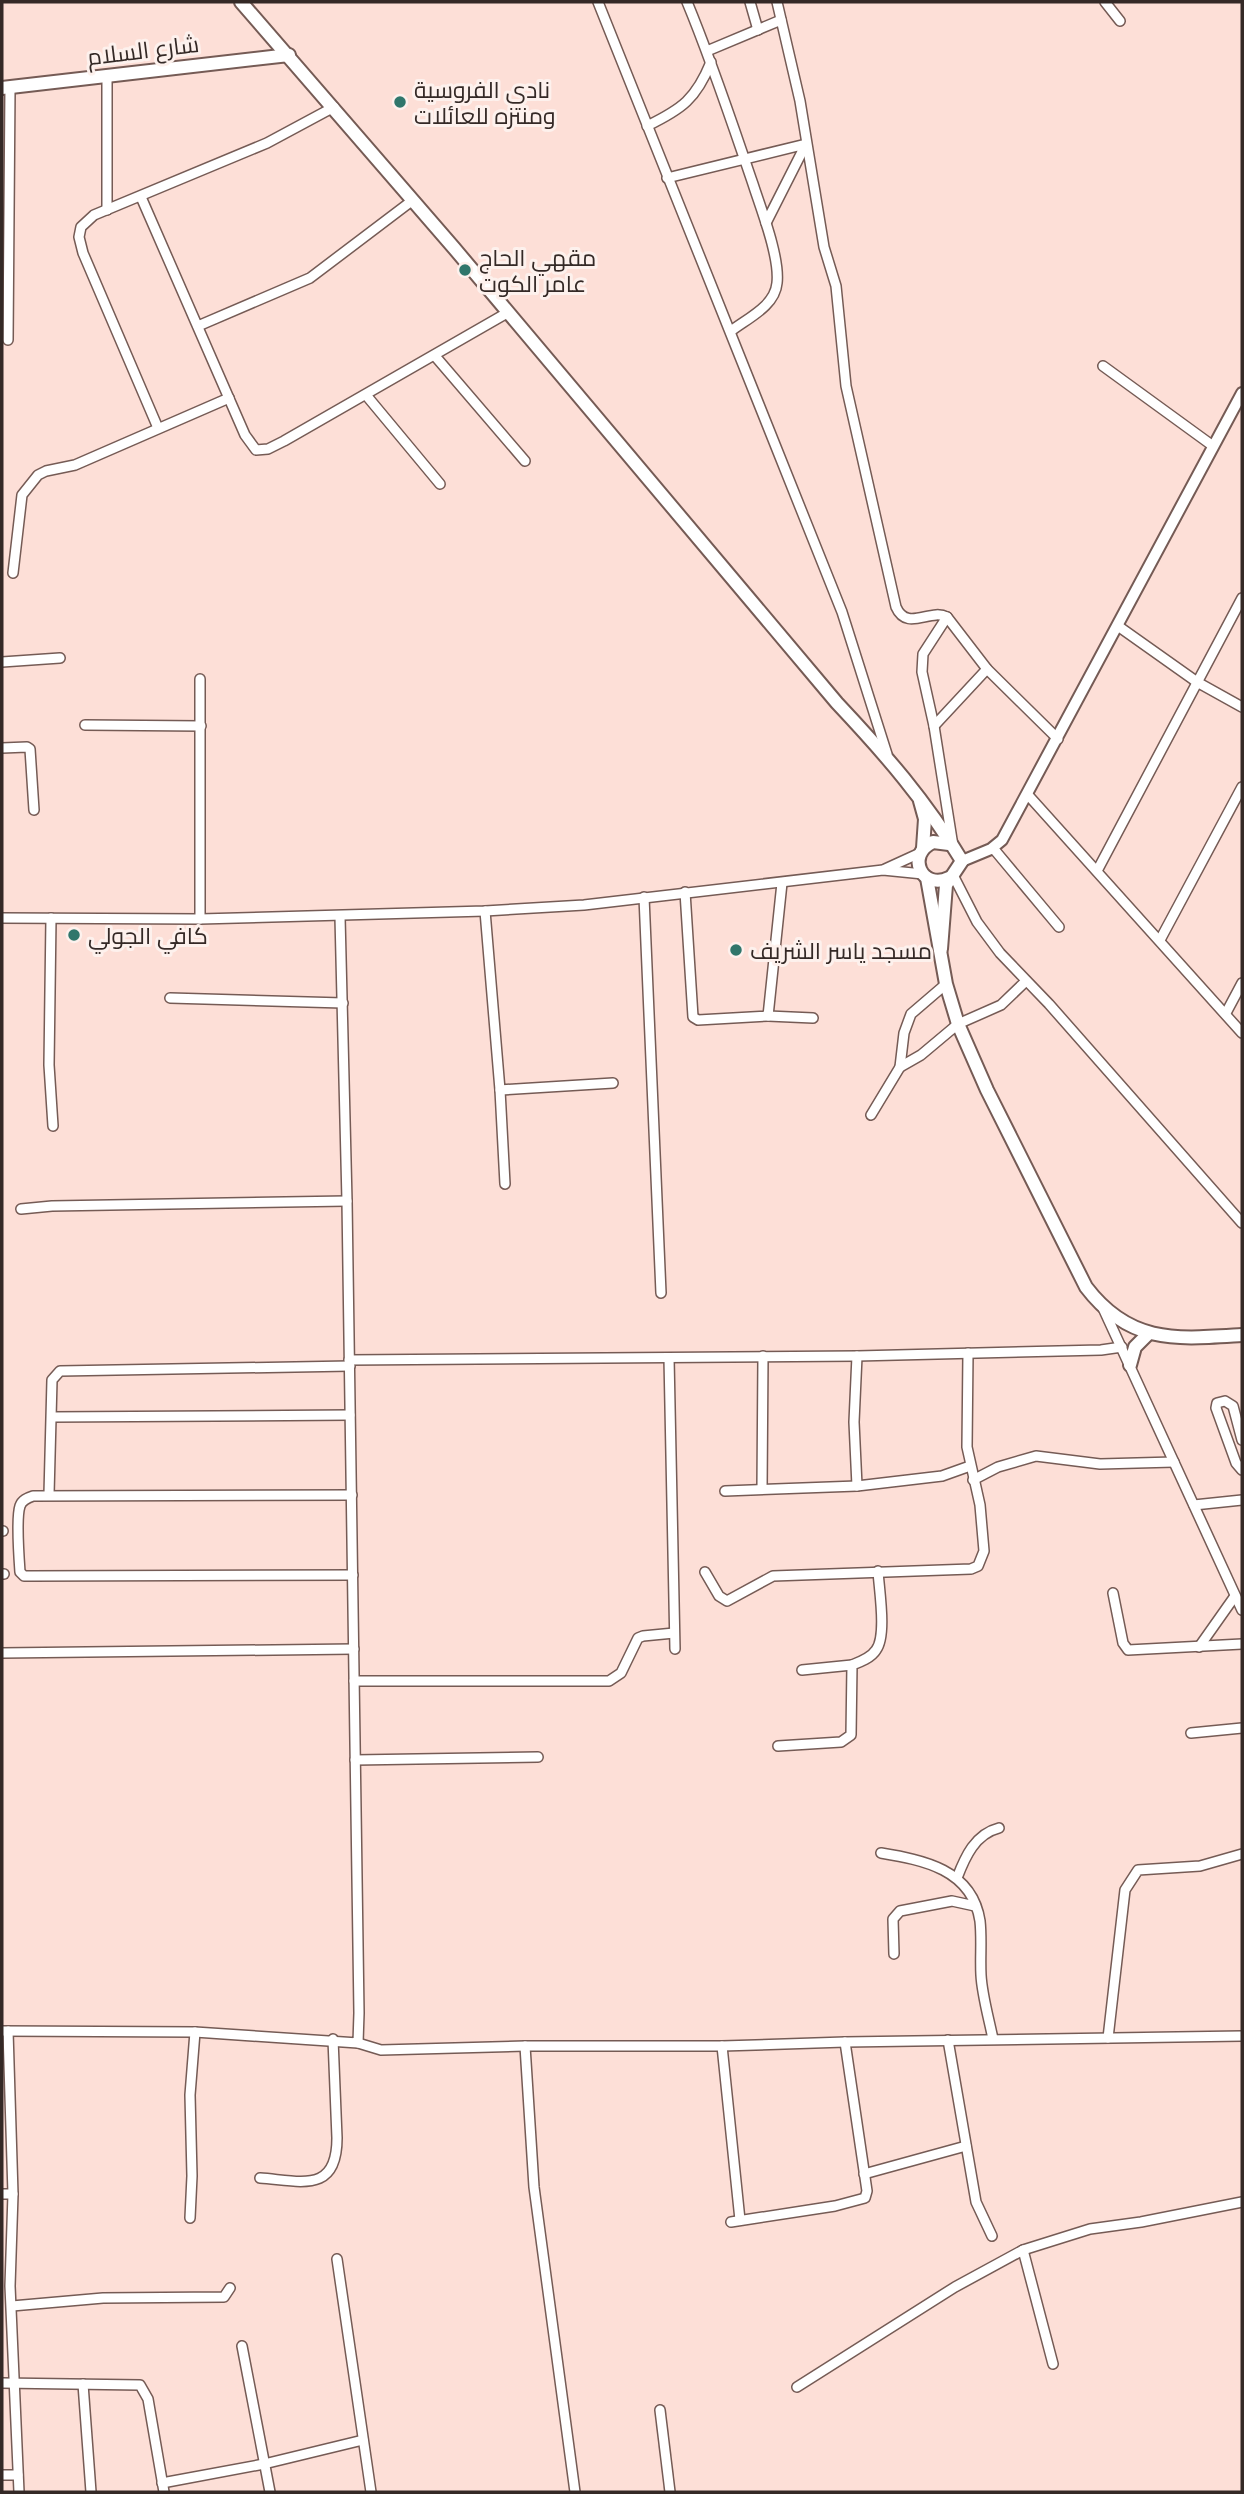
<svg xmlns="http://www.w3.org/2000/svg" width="1244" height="2494" viewBox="0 0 1244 2494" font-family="Raleway,Cairo,sans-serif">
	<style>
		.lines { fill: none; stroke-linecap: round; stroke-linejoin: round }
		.minor-casing { stroke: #755b55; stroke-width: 12 }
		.tertiary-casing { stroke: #755b55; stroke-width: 14 }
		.secondary-casing { stroke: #755b55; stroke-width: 16 }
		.minor { stroke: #fff; stroke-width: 9 }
		.tertiary { stroke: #fff; stroke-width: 10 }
		.secondary { stroke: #fff; stroke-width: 12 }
		.poi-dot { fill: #30766b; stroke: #fdf1ed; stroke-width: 2.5 }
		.labels { text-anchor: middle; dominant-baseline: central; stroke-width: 6; stroke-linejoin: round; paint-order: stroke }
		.street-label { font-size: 23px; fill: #342926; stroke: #fdf1ed }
		.poi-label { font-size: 23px; fill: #342926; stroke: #fdf1ed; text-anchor: start }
	</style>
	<rect width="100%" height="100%" fill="#fddfd7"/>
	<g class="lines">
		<g class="minor-casing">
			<g id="minor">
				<path d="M598 2 842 612 887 754"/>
				<path d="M687 2C712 62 732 123 753 184 761 209 780 257 777 283 775 306 748 318 731 331"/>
				<path d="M750 2 758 30"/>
				<path d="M777 2 800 101 824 247 836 286 846 386 896 607C907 632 930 608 947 617L987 669 1058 739"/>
				<path d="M1105 2 1120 21"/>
				<path d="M707 51 781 20"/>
				<path d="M647 126C682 109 696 99 711 62"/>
				<path d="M667 178 806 144 766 223"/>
				<path d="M141 197 245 435 256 450 268 449 284 441 507 313"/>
				<path d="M107 210V75"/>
				<path d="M198 326 310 278 413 200"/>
				<path d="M8 340 10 88"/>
				<path d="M435 356 525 461"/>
				<path d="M1103 366 1213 446"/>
				<path d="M366 395 440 484"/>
				<path d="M158 428 83 253 79 237 81 227 94 215 267 143 334 107"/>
				<path d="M13 573 22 495 38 475 46 471 75 465 229 398"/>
				<path d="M947 617 923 654 922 672 934 726 953 846"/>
				<path d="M1118 626 1197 682 1242 707"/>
				<path d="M2 662 60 658"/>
				<path d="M200 679V919"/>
				<path d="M85 725 201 726"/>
				<path d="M934 726 987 669"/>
				<path d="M2 748 27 747 30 749 34 810"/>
				<path d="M1028 795 1242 1033"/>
				<path d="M993 848 1059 927"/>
				<path d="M885 869 920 853"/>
				<path d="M1097 871 1242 598"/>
				<path d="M953 875 977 922 1000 953 1049 1004 1242 1223"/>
				<path d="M685 892 693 1017 698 1020 768 1016 782 883"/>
				<path d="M644 897 661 1293"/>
				<path d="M485 911 500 1090 613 1083"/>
				<path d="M2 918 200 919 485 911 584 905 883 870 923 874"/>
				<path d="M51 918 49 1065 53 1126"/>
				<path d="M1160 940 1242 787"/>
				<path d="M170 998 343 1003"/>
				<path d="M1226 1013 1242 983"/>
				<path d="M768 1016 813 1018"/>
				<path d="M900 1067 921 1055 958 1024 1001 1005 1026 981"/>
				<path d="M500 1090 505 1184"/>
				<path d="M871 1115 900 1067 904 1033 911 1014 946 984"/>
				<path d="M21 1209 52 1206 347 1201"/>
				<path d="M1103 1308 1242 1610"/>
				<path d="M857 1356 854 1422 857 1486 942 1476 970 1466"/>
				<path d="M669 1358 675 1649"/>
				<path d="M349 1360 857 1356 1101 1350 1122 1347"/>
				<path d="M52 1417 350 1415"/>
				<path d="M1242 1440 1233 1406 1225 1401 1217 1403 1216 1408 1236 1463 1242 1470"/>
				<path d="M973 1480 998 1467 1036 1456 1100 1464 1174 1462"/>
				<path d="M762 1489 763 1356"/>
				<path d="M725 1491 857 1486"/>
				<path d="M49 1494 52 1380 60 1371 350 1366"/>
				<path d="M352 1495 33 1496C27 1498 22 1500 20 1506 16 1518 19 1558 20 1572L24 1576H31L353 1575"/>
				<path d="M1194 1505 1242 1500"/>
				<path d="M2 1531H3"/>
				<path d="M705 1572 719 1596 727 1601 773 1576 971 1569 978 1566 984 1551 980 1505 967 1447 968 1353"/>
				<path d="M2 1574H4"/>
				<path d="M1113 1593 1123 1643 1128 1650 1242 1644"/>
				<path d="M1199 1647 1235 1596"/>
				<path d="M2 1653 354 1649"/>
				<path d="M802 1670 852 1665"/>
				<path d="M354 1681H609L621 1673 638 1638 643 1636 674 1633"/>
				<path d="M1191 1733 1242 1728"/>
				<path d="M778 1746 841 1742 851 1735 852 1665C860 1662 871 1658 876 1650 887 1636 879 1589 878 1571"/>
				<path d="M355 1760 538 1757"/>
				<path d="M881 1853C923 1860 972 1869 980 1921 982 1939 980 1958 981 1975 982 1995 989 2019 993 2039"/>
				<path d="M957 1878C965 1857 975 1834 999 1828"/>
				<path d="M894 1954 893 1919 900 1911 952 1901 975 1906"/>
				<path d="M2 2031 195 2032 358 2043 359 2013 347 1201 340 917"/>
				<path d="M8 2031 13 2194 10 2286 19 2492"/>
				<path d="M1108 2038 1125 1890 1138 1870 1200 1866 1242 1854"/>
				<path d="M948 2040 976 2202 992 2236"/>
				<path d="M358 2043 381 2050 525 2046H722L845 2042 1242 2036"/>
				<path d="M525 2046 534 2187 575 2492"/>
				<path d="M722 2046 740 2220"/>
				<path d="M864 2174 966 2146"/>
				<path d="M260 2178C301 2181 337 2194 337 2138L333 2039"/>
				<path d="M2 2194H13"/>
				<path d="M190 2218 192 2176 190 2095 195 2032"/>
				<path d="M731 2222 835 2206 865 2198 867 2191 845 2042"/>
				<path d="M1023 2250 1053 2364"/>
				<path d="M337 2259 371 2492"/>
				<path d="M12 2306 103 2298 224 2297 230 2288"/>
				<path d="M242 2346 270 2492"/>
				<path d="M2 2383 140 2385 148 2399 164 2492"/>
				<path d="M83 2384 91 2492"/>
				<path d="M797 2387 955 2287 1023 2250 1090 2229 1141 2222 1242 2202"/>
				<path d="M660 2410 670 2492"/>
				<path d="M2 2475H18"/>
				<path d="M162 2483 264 2464 363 2440"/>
			</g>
		</g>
		<g class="tertiary-casing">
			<path id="tertiary" d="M962 861 991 849 1002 840 1242 393"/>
		</g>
		<g class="secondary-casing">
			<g id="secondary">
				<path d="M241 2 454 248 837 703C885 754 926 801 962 861L946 885 941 949"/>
				<path d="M2 88 289 55"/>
				<path d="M920 801 925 819 923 848"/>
				<path d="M927 878 946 984 958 1024 987 1090 1086 1287C1130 1345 1178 1339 1242 1335"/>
				<path d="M949 878C922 891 905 855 933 842L949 844"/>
				<path d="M1130 1365 1135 1347 1149 1333"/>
			</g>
		</g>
		<use href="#minor" class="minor"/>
		<use href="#tertiary" class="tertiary"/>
		<use href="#secondary" class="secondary"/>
	</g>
	<g class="poi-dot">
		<circle cx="400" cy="102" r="7"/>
		<circle cx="465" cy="270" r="7"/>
		<circle cx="74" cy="935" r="7"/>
		<circle cx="736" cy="950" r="7"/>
	</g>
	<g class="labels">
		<g class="street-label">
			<text transform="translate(143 50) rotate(-7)">شارع السلام</text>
		</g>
		<g class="poi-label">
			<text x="414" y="89">نادي الفروسية<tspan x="414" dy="26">ومنتزه للعائلات</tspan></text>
			<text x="479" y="257">مقهي الحاج<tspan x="479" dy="26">عامر الكوت</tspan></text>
			<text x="88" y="935">كافي الجولي</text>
			<text x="750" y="950">مسجد ياسر الشريف</text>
		</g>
	</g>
	<rect width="1244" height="2494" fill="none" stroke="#342926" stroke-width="7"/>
</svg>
